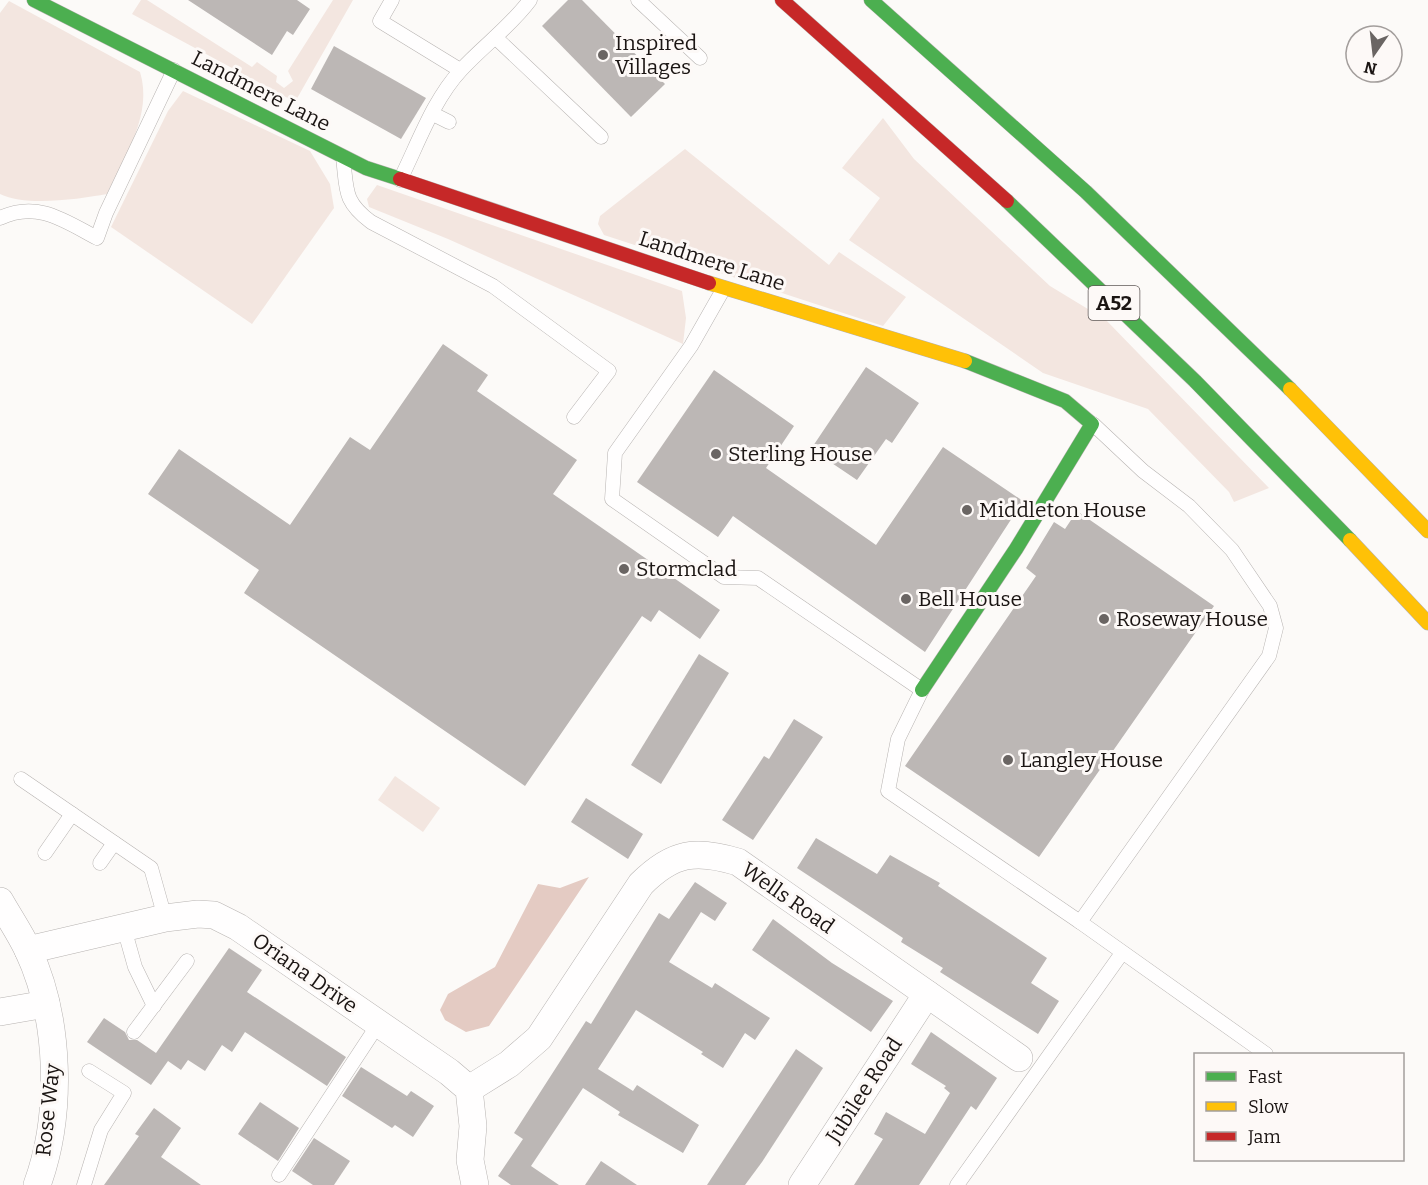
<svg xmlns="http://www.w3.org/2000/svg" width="1428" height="1185" viewBox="0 0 1428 1185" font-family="Bitter,serif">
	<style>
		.green { fill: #f3e6e0 }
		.water { fill: #e4cbc3 }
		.building { fill: #bcb7b5 }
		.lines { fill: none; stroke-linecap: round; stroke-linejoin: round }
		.lane-casing { stroke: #b7b3b1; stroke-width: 15 }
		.street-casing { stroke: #b7b3b1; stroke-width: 28 }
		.fast-casing { stroke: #b7b3b1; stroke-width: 15 }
		.slow-casing { stroke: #b7b3b1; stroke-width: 15 }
		.jam-casing { stroke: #b7b3b1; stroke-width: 15 }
		.lane { stroke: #fffefe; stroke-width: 14 }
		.street { stroke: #fffefe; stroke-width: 27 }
		.fast { stroke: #4caf50; stroke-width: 14 }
		.slow { stroke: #ffc107; stroke-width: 14 }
		.jam { stroke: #c62828; stroke-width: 14 }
		.poi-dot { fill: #6a6563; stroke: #fdf9f7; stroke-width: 2 }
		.labels { text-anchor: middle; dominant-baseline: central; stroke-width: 6; stroke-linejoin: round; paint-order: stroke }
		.shield { fill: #fdf9f7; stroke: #5f5957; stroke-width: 1.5 }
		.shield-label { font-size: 20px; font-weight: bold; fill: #1b1513 }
		.poi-label { font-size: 21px; fill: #1b1513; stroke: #fdf9f7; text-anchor: start }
		.street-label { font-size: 21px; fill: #1b1513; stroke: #fdf9f7 }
	</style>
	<rect width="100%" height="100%" fill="#fcfaf8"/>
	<g class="green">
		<path d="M141 0H147L252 67 257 62 277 76 276 82 284 88 293 81 288 71 333 0H353L295 102 132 14Z"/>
		<path d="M9 1 140 72C153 114 125 156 107 194 79 199 26 207 0 194V13Z"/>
		<path d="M183 91 310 151 330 184 334 208 252 324 111 227 168 111Z"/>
		<path d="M883 118 914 159 1050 286 1106 320 1269 488 1234 502 1229 492 1148 409 1043 373 849 240 880 198 842 168Z"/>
		<path d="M685 149 829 265 839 252 906 297 883 326 604 235 598 224 600 216Z"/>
		<path d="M377 185 682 291 686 318 683 344 448 239 369 207 367 199Z"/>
		<path d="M395 776 440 808 423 832 378 800Z"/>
	</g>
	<path class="water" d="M589 877 489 1026 466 1032 445 1020 440 1010 448 994 495 967 538 884 560 888Z"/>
	<g class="building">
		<path d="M188 0H297L310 9 293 35 287 31 272 55Z"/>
		<path d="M568 0H582L665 84 631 117 542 26Z"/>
		<path d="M334 46 426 98 401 139 311 89Z"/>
		<path d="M443 344 488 375 477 391 577 460 553 494 720 610 700 639 659 610 651 622 642 616 525 786 244 593 259 570 148 494 179 449 290 525 350 437 370 450Z"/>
		<path d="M866 367 919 403 892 443 886 439 857 480 811 449Z"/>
		<path d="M714 370 794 426 766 468 876 545 943 447 1023 501 925 652 733 516 718 537 637 482Z"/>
		<path d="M1077 511 1214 606 1039 857 905 766 1036 576 1026 568 1054 522 1065 529Z"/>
		<path d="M699 654 729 673 661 784 631 765Z"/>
		<path d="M794 719 823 737 753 840 722 820 764 756 769 759Z"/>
		<path d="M586 798 643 834 628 859 571 822Z"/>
		<path d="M816 838 877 874 890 855 940 883 938 886 1047 958 1031 983 1059 1001 1038 1034 940 972 943 968 901 942 903 938 797 868Z"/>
		<path d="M695 882 727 903 715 921 701 912 669 962 712 988 715 983 770 1018 755 1040 745 1033 723 1068 701 1054 703 1052 636 1010 598 1069 633 1091 637 1085 699 1125 683 1153 618 1115 620 1112 583 1088 531 1166 559 1185H511L498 1176 523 1139 514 1133 586 1021 591 1024 659 913 669 919Z"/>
		<path d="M773 919 832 963 893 1001 871 1032 752 950Z"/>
		<path d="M229 948 262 970 247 992 346 1057 327 1086 245 1032 232 1052 222 1045 205 1071 188 1060 181 1070 168 1061 151 1085 87 1042 104 1018 125 1032 129 1040H137L156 1053Z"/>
		<path d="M931 1032 997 1078 976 1110 971 1106 919 1185H854L883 1139 874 1134 886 1112 925 1134 950 1093 944 1088 946 1086 911 1064Z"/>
		<path d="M796 1049 823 1068 762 1162 745 1185H707Z"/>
		<path d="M361 1067 407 1096 411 1091 434 1106 413 1137 395 1125 392 1128 342 1096Z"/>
		<path d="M260 1102 299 1128 278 1161 238 1134Z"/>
		<path d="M154 1108 181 1128 161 1157 201 1185H104L139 1136 135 1134Z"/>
		<path d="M314 1138 350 1161 334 1185H313L292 1171Z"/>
		<path d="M601 1161 637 1185H585Z"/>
	</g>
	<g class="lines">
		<g class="lane-casing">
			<g id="lane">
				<path d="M392 0 380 21 460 70"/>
				<path d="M638 0 700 58"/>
				<path d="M496 38 601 137"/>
				<path d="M433 114 449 122"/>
				<path d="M343 157C347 190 343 201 371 222L493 286 609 371 574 417"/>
				<path d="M400 180C418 144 433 100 461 70 483 46 510 27 530 0"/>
				<path d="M0 218C37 200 65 221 97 238L106 213 174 70"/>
				<path d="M724 288 691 346 615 453 612 499 724 577 758 578 922 690 898 739 888 791 1080 922"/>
				<path d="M1093 424 1143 471 1189 506 1232 550 1270 606 1276 628 1269 656 1080 922 1266 1054"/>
				<path d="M21 779 151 868 165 918"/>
				<path d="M45 853 72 814"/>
				<path d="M100 863 114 843"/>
				<path d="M124 928 135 967 154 1006"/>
				<path d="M134 1032 187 961"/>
				<path d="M279 1175 379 1023"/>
				<path d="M84 1185 101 1130 124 1093 89 1071"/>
				<path d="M957 1185 1122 953 1124 954"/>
			</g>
		</g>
		<g class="street-casing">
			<g id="street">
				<path d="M0 901C9 917 20 933 28 950 60 1018 63 1114 37 1185"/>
				<path d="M28 950 165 918 198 914 214 915 238 927 449 1072 469 1089 473 1126 470 1160 475 1185"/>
				<path d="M0 1012 46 1004"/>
				<path d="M469 1089 509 1064 539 1038 641 884C673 852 696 849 738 862L1019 1058"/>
				<path d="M802 1185 927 994"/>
			</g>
		</g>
		<g class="fast-casing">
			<g id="fast">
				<path d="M34 0 366 168 400 179"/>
				<path d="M871 0 1086 192 1290 389"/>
				<path d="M1007 201 1195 381 1350 540"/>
				<path d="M922 690 1016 549 1092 424 1065 401 965 361"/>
			</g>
		</g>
		<g class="slow-casing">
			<g id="slow">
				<path d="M709 283 965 361"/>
				<path d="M1290 389 1428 531"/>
				<path d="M1350 540 1428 623"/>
			</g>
		</g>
		<g class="jam-casing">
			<g id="jam">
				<path d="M782 0 1007 201"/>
				<path d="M400 179 709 283"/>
			</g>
		</g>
		<use href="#lane" class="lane"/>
		<use href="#street" class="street"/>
		<use href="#fast" class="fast"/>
		<use href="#slow" class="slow"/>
		<use href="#jam" class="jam"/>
	</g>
	<g class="poi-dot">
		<circle cx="603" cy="55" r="6"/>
		<circle cx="716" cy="454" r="6"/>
		<circle cx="967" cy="510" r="6"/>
		<circle cx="624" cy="569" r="6"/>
		<circle cx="906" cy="599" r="6"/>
		<circle cx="1104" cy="619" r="6"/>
		<circle cx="1008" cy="760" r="6"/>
	</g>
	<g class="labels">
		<rect class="shield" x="1088.5" y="286" width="51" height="34" rx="4.5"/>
		<g class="shield-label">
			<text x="1114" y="303">A52</text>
		</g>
		<g class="poi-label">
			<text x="615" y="43">Inspired<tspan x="615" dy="24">Villages</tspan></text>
			<text x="728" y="454">Sterling House</text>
			<text x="979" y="510">Middleton House</text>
			<text x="636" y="569">Stormclad</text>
			<text x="918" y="599">Bell House</text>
			<text x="1116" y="619">Roseway House</text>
			<text x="1020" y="760">Langley House</text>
		</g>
		<g class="street-label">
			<text transform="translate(261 91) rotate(27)">Landmere Lane</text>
			<text transform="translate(712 261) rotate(18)">Landmere Lane</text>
			<text transform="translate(788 898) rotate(35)">Wells Road</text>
			<text transform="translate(305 973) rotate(35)">Oriana Drive</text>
			<text transform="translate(864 1090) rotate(-57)">Jubilee Road</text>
			<text transform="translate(48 1110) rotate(-84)">Rose Way</text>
		</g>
	</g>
	<rect x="1194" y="1053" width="210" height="108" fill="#fdf9f7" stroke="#a39e9c" stroke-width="1.5"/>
	<rect x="1206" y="1072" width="30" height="9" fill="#4caf50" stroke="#a39e9c" stroke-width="1.5"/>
	<text x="1248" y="1083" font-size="18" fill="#1b1513">Fast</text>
	<rect x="1206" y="1102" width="30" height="9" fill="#ffc107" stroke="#a39e9c" stroke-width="1.5"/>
	<text x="1248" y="1113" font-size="18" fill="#1b1513">Slow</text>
	<rect x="1206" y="1132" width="30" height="9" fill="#c62828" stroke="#a39e9c" stroke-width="1.5"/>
	<text x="1248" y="1143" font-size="18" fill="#1b1513">Jam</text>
	<g transform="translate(1374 54) rotate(194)"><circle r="28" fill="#fdf9f7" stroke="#a39e9c" stroke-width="1.5"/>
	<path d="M0-4.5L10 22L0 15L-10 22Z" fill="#6a6563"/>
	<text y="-9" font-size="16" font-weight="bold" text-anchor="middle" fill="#1b1513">N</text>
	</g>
</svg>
